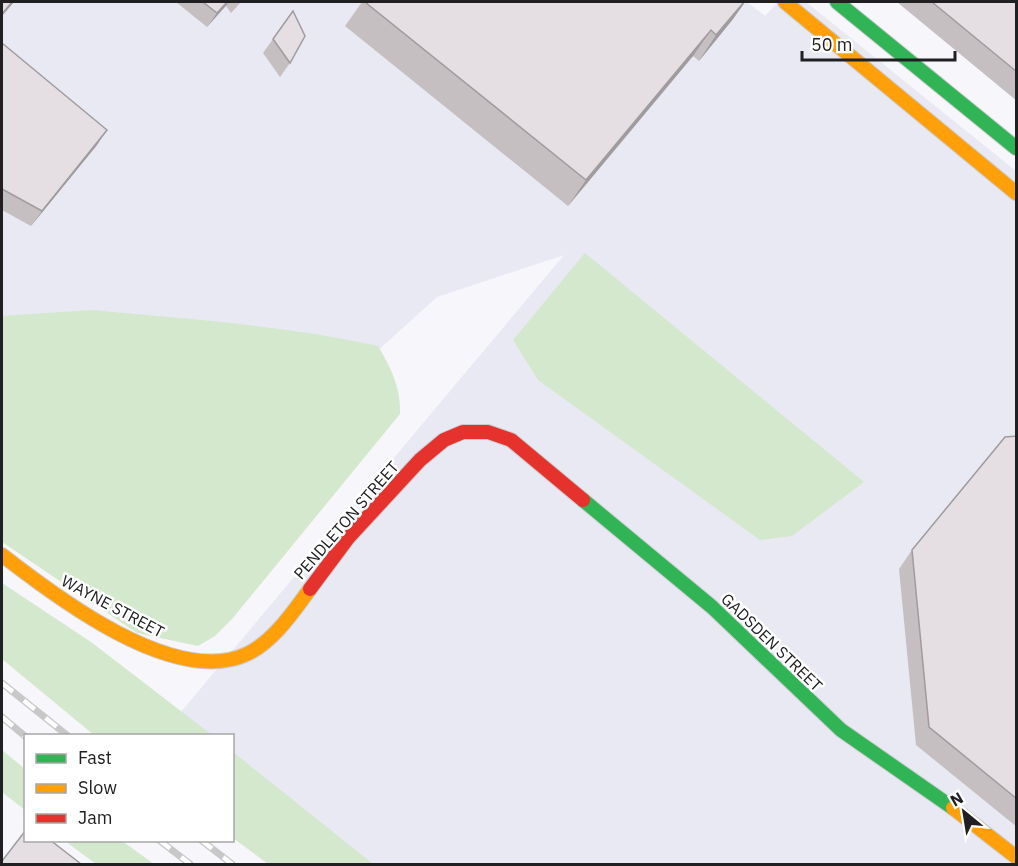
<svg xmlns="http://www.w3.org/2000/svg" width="1018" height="866" viewBox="0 0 1018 866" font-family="'IBM Plex Sans',sans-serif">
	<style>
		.built { fill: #e8e9f3 }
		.green { fill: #d4e8cd }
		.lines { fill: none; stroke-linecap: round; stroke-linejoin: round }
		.fast-casing { stroke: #cbcbce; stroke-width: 16 }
		.slow-casing { stroke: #cbcbce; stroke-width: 16 }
		.jam-casing { stroke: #cbcbce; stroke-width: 16 }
		.fast { stroke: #30b455; stroke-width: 14 }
		.slow { stroke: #ff9f0a; stroke-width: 14 }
		.jam { stroke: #e5322d; stroke-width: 14 }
		.rail-casing { stroke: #c8c8c9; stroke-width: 7 }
		.rail { stroke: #fff; stroke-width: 4.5; stroke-dasharray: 14; stroke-linecap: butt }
		.wall { fill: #c5bfc2 }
		.shaded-wall { fill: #a09b9e }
		.building { fill: #e5dee2; stroke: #a09b9e; stroke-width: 1.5 }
		.labels { text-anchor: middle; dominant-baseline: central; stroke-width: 5; stroke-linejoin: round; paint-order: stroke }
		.street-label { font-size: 16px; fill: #202023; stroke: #fff }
	</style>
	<rect width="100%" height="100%" fill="#f6f6fb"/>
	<path class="built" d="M2 2H747L765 16 778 2H806L1016 171V864H331L233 787 232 736 171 735 165 731 564 255 437 297 374 354 2 327Z"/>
	<g class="green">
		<path d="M585 253 864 482 792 536 760 540 538 380 513 340Z"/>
		<path d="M91 310C188 319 283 325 378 346 391 368 401 388 400 414L232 619 215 636 198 646 137 633 2 542V316Z"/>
		<path d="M2 583 91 642 212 735H94L2 659Z"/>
		<path d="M2 750 25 769V810L2 792Z"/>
		<path d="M232 752H233L373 864H268L233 838Z"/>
		<path d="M65 841H122L154 864H96Z"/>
	</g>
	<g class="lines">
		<g class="fast-casing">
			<g id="fast">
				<path d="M837 2 1016 148"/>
				<path d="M583 500 712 607 841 730 953 808"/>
			</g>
		</g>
		<g class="slow-casing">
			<g id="slow">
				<path d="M785 2 1016 193"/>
				<path d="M2 555C56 597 175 688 247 654 274 641 293 612 310 589"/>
				<path d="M953 808 1016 857"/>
			</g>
		</g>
		<g class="jam-casing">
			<path id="jam" d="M310 589 348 538 420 460 444 440 463 432H488L511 440 583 500"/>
		</g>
		<use href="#fast" class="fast"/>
		<use href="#slow" class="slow"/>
		<use href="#jam" class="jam"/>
		<g class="rail-casing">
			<g id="rail">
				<path d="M2 683 68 736"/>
				<path d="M2 717 26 737"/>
				<path d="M159 840 190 864"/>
				<path d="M201 840 232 864"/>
			</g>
		</g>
		<use href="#rail" class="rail"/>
	</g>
	<g class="wall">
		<path d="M176 2H241L231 13 226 6 207 27Z"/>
		<path d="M362 2H745L733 19 699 61 693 56 568 206 345 26Z"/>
		<path d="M897 2H1017V101Z"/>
		<path d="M293 11 290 63 280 77 263 53Z"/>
		<path d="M2 43 97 145 31 226 2 210Z"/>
		<path d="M1017 436V827L916 745 899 569 912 550Z"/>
	</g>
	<g class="shaded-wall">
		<path d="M12 2H14L2 16V14Z"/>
		<path d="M227 2H229L207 27 217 13Z"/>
		<path d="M744 2H745L733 19 699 61 716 35Z"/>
		<path d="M711 30 693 56 568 206 586 180Z"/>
		<path d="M107 130 97 145 31 226 42 211Z"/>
	</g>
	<g class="building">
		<path d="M2 2H12L2 14Z"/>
		<path d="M203 2H227L217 13Z"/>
		<path d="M365 2H744L716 35 711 30 586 180Z"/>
		<path d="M932 2H1017V72Z"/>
		<path d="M293 11 305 36 290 63 273 39Z"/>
		<path d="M2 43 107 130 42 211 2 189Z"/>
		<path d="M1017 436V799L929 727 912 550 1005 437Z"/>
		<path d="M26 830V840H50L81 864H2V861Z"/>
	</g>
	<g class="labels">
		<g class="street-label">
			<text transform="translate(346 520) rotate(-49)">PENDLETON STREET</text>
			<text transform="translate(113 606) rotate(28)">WAYNE STREET</text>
			<text transform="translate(772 642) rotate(44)">GADSDEN STREET</text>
		</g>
	</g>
	<rect width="1018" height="866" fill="none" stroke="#202023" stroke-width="6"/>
	<rect x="24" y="734" width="210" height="108" fill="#ffffff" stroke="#a6a6a7" stroke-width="1.5"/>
	<rect x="36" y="754" width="30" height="9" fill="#30b455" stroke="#a6a6a7" stroke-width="1.5"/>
	<text x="78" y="764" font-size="18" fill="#202023">Fast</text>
	<rect x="36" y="784" width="30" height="9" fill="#ff9f0a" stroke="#a6a6a7" stroke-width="1.5"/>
	<text x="78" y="794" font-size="18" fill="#202023">Slow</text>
	<rect x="36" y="814" width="30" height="9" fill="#e5322d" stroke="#a6a6a7" stroke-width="1.5"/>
	<text x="78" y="824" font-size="18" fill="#202023">Jam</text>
	<g transform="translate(964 812) rotate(330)" stroke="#ffffff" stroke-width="4.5" paint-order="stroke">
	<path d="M0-4.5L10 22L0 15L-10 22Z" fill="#202023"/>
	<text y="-9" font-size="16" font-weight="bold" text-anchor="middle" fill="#202023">N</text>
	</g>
	<path d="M802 51v9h153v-9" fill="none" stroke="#202023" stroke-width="3"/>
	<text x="811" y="51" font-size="18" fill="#202023" stroke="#ffffff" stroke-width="4.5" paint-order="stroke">50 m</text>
</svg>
